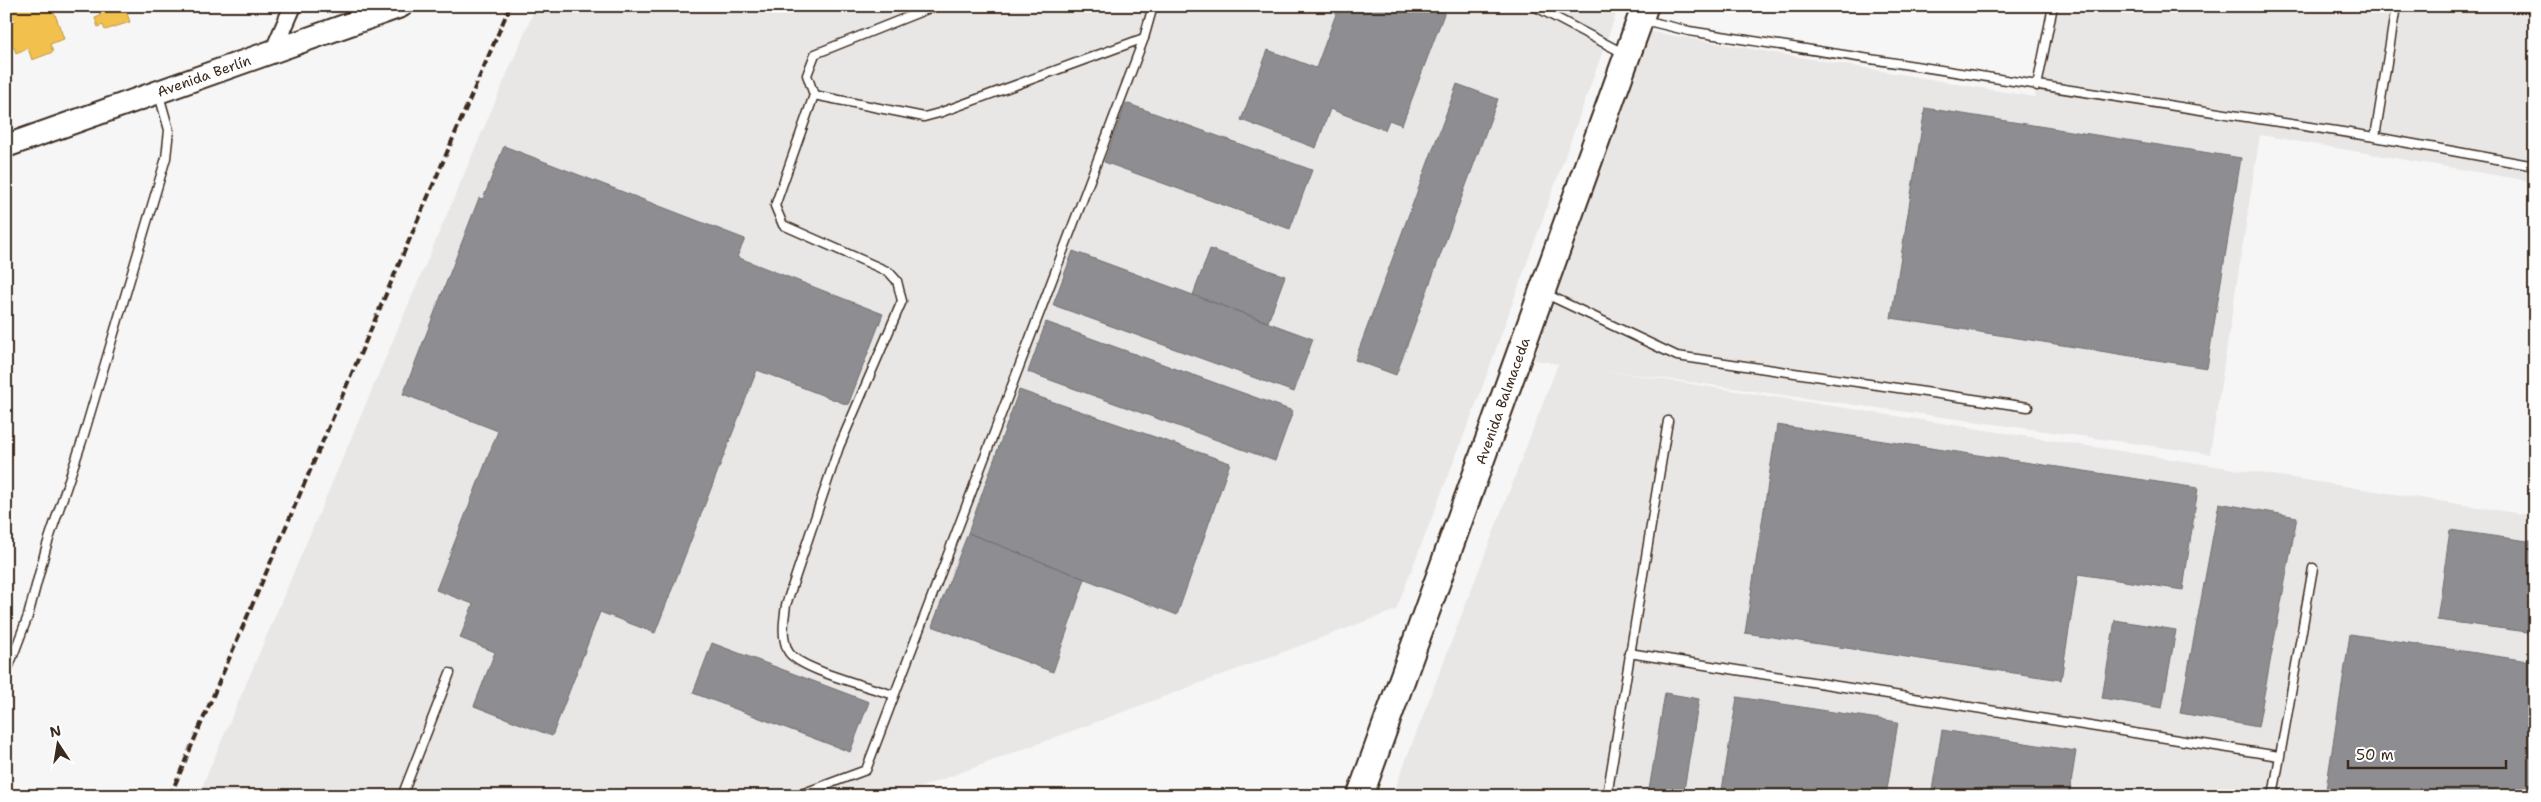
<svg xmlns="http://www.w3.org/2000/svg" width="2541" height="802" viewBox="0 0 2541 802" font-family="'Shantell Sans',sans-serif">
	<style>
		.built { fill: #e9e7e6 }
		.homes { fill: #f2c14e; stroke: #bb9440 }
		.industry { fill: #8d8d92; stroke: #746f6f }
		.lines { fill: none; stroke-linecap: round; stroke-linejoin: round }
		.lane-casing { stroke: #3b2a1e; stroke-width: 11 }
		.street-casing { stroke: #3b2a1e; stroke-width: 20 }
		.secondary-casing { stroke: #3b2a1e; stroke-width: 26 }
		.primary-casing { stroke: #3b2a1e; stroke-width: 29 }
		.lane { stroke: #fff; stroke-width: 8 }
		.street { stroke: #fff; stroke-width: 16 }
		.secondary { stroke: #fff; stroke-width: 22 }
		.primary { stroke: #fff; stroke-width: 25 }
		.rail { stroke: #3b2a1e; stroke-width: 4; stroke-dasharray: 8 4; stroke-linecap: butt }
		.labels { text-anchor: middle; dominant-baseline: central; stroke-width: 5; stroke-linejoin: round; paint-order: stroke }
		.street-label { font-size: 14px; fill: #3b2a1e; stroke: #fff }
	</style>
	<rect width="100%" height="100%" fill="#f7f6f6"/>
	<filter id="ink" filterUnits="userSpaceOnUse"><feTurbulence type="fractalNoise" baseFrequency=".02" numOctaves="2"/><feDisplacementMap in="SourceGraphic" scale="10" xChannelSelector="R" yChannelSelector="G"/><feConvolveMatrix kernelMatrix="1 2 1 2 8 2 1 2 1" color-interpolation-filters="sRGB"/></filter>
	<g filter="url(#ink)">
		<g class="built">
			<path d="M536 6H1619L1480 394 1396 610 898 796H198Z"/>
			<path d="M2050 6H2535V182L2260 135 2210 454 1602 370 2535 516V796H1392L1558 364 1534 360 1647 31 2035 97Z"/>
		</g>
		<g class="homes">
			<path d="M9 6H52L64 39 50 44 53 52 32 60 28 48 16 53 14 47 6 50V24L15 21Z"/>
			<path d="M97 6H129L125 8 130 22 105 30 103 25 98 27 95 18 100 16Z"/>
		</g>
		<g class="industry">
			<path d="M1339 6H1447L1402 125 1389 120 1385 130 1330 109 1316 148 1241 120 1268 50 1316 68Z"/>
			<path d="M1457 84 1498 99 1396 375 1355 360Z"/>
			<path d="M1126 103 1312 170 1290 229 1104 162Z"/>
			<path d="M1925 108 2241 158 2207 368 1891 318Z"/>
			<path d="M504 146 745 239 737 257 883 314 848 405 757 370 655 633 600 612 552 736 474 706 495 652 460 638 473 604 436 590 498 431 403 394 479 198 483 199Z"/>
			<path d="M1210 249 1285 276 1268 322 1193 295Z"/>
			<path d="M1073 251 1313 339 1294 392 1053 305Z"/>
			<path d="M1046 322 1293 411 1275 461 1028 372Z"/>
			<path d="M1019 390 1230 463 1177 615 968 533Z"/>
			<path d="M1777 425 2198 488 2183 590 2078 574 2061 680 1745 633Z"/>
			<path d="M2219 503 2297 517 2258 727 2180 713Z"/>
			<path d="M2450 530 2535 542V633L2437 620Z"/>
			<path d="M968 533 1085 579 1053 672 932 626Z"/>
			<path d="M2115 620 2176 630 2162 708 2102 698Z"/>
			<path d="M2350 634 2535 662V796H2325Z"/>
			<path d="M712 643 869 702 850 752 693 693Z"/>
			<path d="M1665 693 1699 699 1683 796H1648Z"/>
			<path d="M1737 697 1898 722 1886 796H1721Z"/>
			<path d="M1942 730 2076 751 2069 796H1931Z"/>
		</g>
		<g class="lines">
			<g class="lane-casing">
				<g id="lane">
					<path d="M1534 6 1625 54"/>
					<path d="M1644 20 1689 31 2375 137 2535 166"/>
					<path d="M2037 86 2053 6"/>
					<path d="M814 95 924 117 939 113 1144 38 1153 6"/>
					<path d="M2375 137 2396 6"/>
					<path d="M1546 294 1677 356 2028 407"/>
					<path d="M1629 653 2279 756"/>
					<path d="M6 674 28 616 46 548 82 441 166 158 169 130 159 95"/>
					<path d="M894 695C873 688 797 669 788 651 781 636 784 620 786 605L839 447 902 301 897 281 889 272 783 225 775 206 814 95 807 75 815 54 935 6"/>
					<path d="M402 796 450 673"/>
					<path d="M796 796 866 770 1144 38"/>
					<path d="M1607 796 1668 421"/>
					<path d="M2273 796 2313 568"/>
				</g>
			</g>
			<g class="street-casing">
				<path id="street" d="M273 52 293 6"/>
			</g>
			<g class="secondary-casing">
				<g id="secondary">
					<path id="s1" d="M6 146 401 6"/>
				</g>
			</g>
			<g class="primary-casing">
				<g id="primary">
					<path id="s2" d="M1360 796 1645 6"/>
				</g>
			</g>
			<use href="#lane" class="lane"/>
			<use href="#street" class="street"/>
			<use href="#secondary" class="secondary"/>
			<use href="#primary" class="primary"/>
			<path class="rail" d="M170 796 510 6"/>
		</g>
	</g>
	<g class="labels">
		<g class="street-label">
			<text stroke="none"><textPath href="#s1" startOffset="210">Avenida Berlín</textPath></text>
			<text stroke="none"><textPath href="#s2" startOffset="420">Avenida Balmaceda</textPath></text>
		</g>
	</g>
	<rect width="2541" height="802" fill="none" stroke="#fff" stroke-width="25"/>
	<rect x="12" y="12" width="2516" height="777" fill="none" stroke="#3b2a1e" stroke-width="2" filter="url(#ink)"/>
	<g transform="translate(58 744) rotate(348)" stroke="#ffffff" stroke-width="4" paint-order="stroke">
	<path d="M0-4L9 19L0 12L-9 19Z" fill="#3b2a1e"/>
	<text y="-8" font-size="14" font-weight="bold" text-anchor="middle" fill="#3b2a1e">N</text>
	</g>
	<path d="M2348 760v8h158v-8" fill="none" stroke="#3b2a1e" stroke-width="2.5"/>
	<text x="2356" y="760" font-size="15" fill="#3b2a1e" stroke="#ffffff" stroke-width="4" paint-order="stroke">50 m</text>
</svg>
